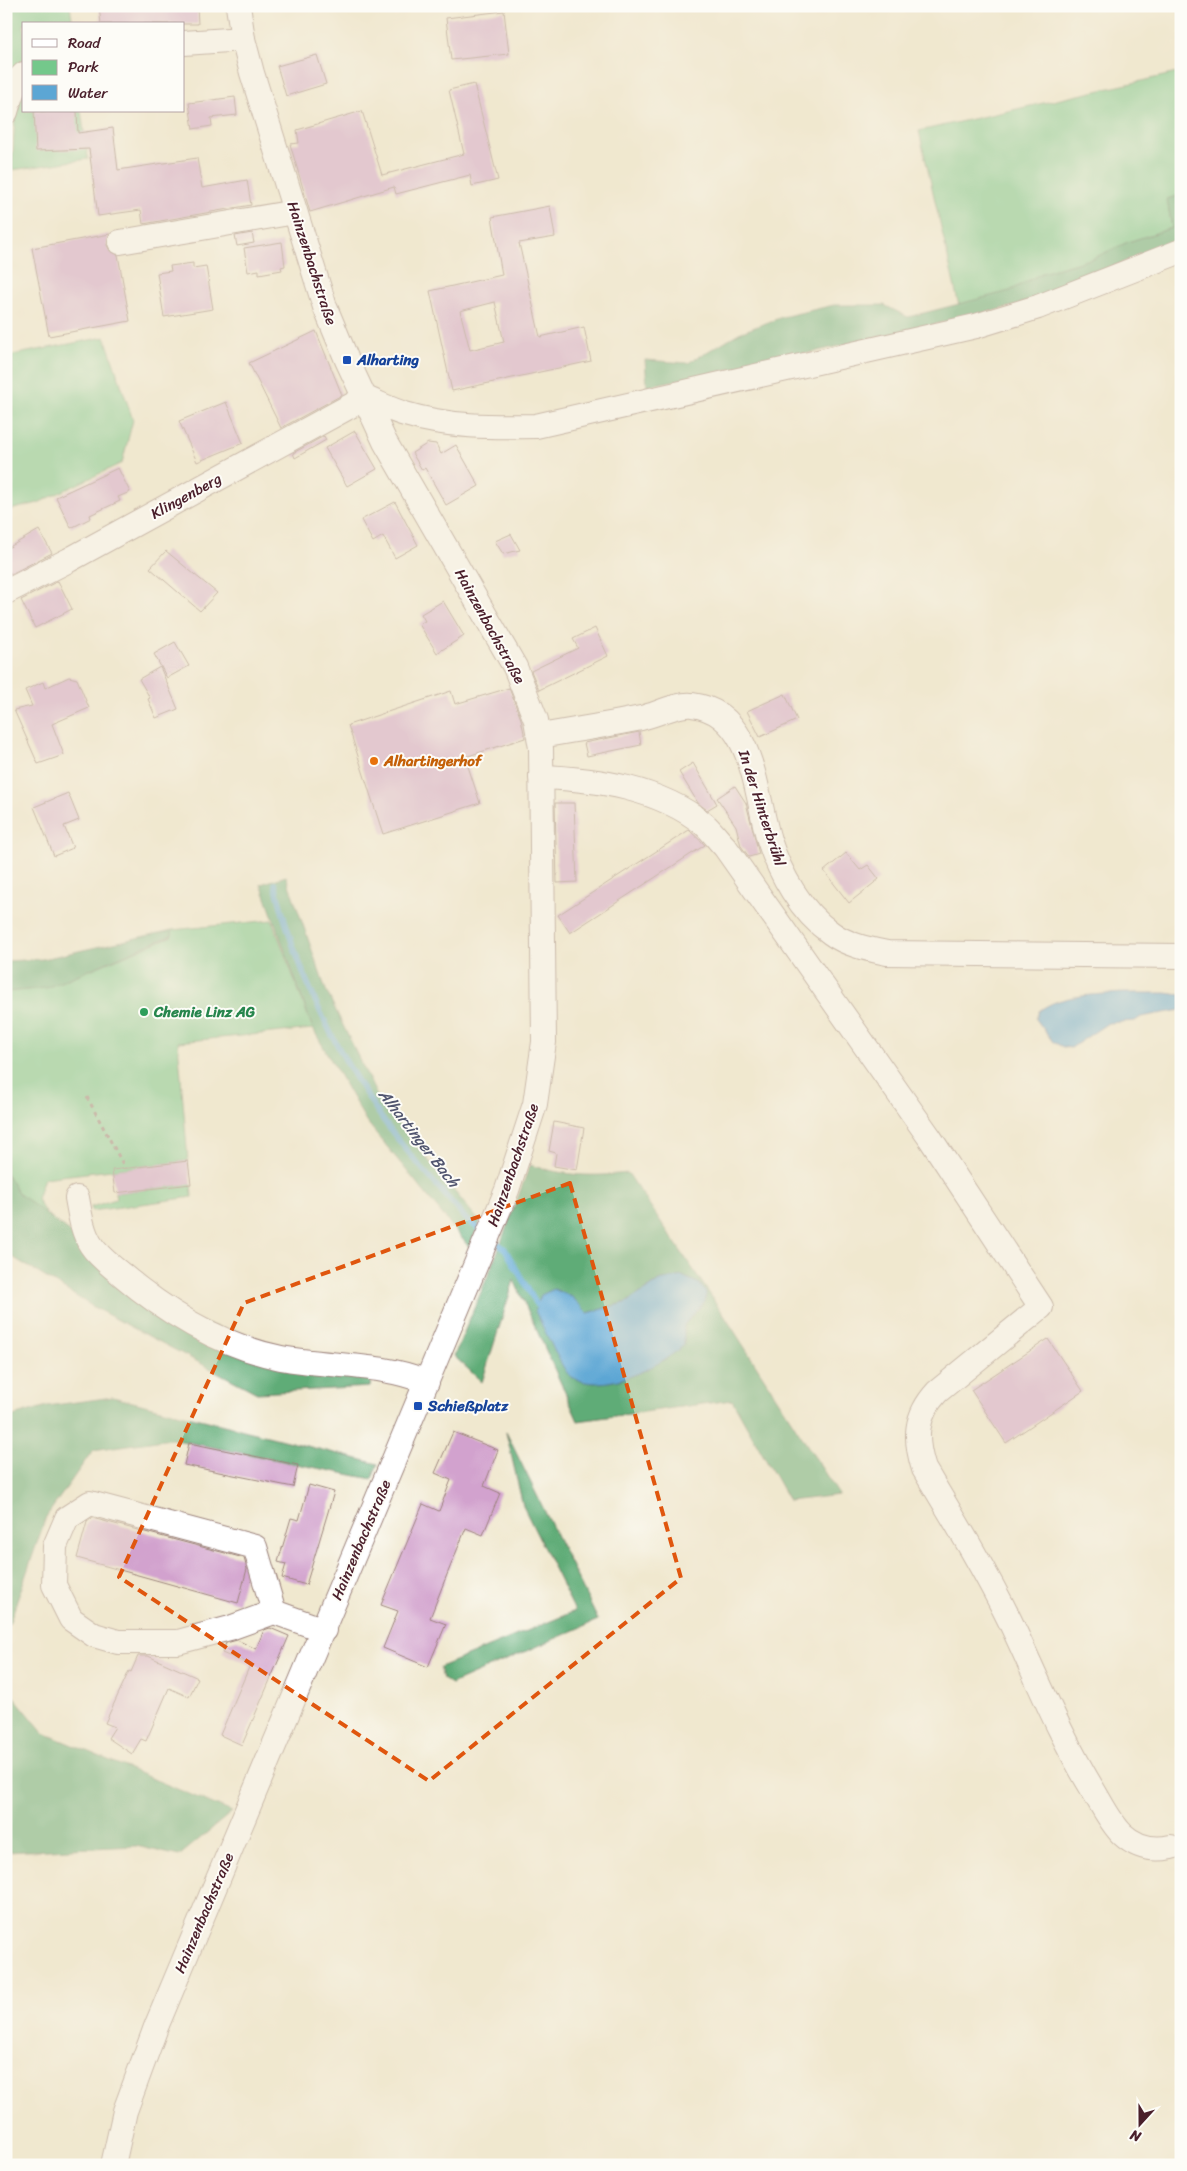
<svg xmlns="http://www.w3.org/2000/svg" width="1187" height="2171" viewBox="0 0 1187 2171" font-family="Sriracha,sans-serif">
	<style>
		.green { fill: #74c88b; stroke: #5f745b }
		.forest { fill: #5fac77; stroke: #546651; fill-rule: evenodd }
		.water { fill: #5ca6d4; stroke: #536280 }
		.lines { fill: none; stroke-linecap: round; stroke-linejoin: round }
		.stream { stroke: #5ca6d4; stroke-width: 5.5 }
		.building { fill: #d2a2ce; fill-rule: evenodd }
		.minor-casing { stroke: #9d847d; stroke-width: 26 }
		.path { stroke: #9d847d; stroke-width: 3; stroke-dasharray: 4 4; stroke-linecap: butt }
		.minor { stroke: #fff; stroke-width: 24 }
		.marked { fill: none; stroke: #e0560e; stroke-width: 4; stroke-dasharray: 10 6; stroke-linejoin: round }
		.transit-dot { fill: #1a4fb4; stroke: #fdfcf7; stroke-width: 2 }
		.food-dot { fill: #e8710a; stroke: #fdfcf7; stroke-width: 2 }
		.leisure-dot { fill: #2e9e5b; stroke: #fdfcf7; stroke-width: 2 }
		.labels { text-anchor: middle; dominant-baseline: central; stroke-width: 4; stroke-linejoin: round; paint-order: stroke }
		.street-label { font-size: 15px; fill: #4a1f2b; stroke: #fdfcf7 }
		.transit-label { font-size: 15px; font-weight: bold; fill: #164399; stroke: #fdfcf7; text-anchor: start }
		.food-label { font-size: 15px; font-weight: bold; fill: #c56008; stroke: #fdfcf7; text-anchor: start }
		.leisure-label { font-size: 15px; font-weight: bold; fill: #27864d; stroke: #fdfcf7; text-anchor: start }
		.water-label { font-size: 16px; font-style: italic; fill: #51556f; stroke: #fdfcf7 }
	</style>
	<rect width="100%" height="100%" fill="#fdfcf7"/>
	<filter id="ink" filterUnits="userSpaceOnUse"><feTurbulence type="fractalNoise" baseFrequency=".02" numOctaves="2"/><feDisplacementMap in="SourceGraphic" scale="10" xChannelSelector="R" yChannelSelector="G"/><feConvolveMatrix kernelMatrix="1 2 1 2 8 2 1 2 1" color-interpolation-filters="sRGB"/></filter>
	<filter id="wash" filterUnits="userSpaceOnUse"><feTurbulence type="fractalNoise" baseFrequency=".0096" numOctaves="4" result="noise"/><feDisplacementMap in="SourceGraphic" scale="20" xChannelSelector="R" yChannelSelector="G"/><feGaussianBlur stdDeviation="1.12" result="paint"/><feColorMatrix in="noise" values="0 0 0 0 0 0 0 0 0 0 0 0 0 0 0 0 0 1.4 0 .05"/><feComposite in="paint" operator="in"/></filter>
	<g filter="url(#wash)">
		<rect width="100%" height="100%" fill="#f0e8cf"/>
		<g class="green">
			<path d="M6 6H70L73 24H24V63L6 87Z"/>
			<path d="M1181 72V195L1167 199 1172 228 1128 242 1094 258 1042 273 1010 291 959 306 919 131Z"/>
			<path d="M24 89V111H81L88 159 12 170 15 116Z"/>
			<path d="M105 337 133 420 122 463 38 503 6 511V417L12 416V355Z"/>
			<path d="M272 920 313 1029 178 1042 188 1161 44 1178 37 1199 48 1218 19 1194 6 1173V992L46 988 172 936V930Z"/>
			<path d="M191 1184 192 1197 92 1211 91 1207 116 1199 115 1193Z"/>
		</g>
		<g class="forest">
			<path d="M1181 195V239L1015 306 778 360 647 386 645 360 688 363 739 333 782 317 834 305H884L908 317 1010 291 1042 273 1094 258 1128 242 1172 228 1167 199Z"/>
			<path d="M286 876 326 990 380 1102 480 1222 469 1247 366 1121 313 1029 261 884Z"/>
			<path d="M172 930V935L46 988 6 992V961L43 959Z"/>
			<path d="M530 1165C566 1176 591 1177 628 1173L724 1315 839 1495 789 1501 732 1400 578 1421 514 1280 482 1382 454 1356 494 1261ZM682 1276 700 1284 705 1301 684 1325V1345L537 1305 572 1297 588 1313 627 1302 659 1281Z"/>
			<path d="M6 1173 19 1194 66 1229 160 1310 372 1374 370 1387 257 1393 95 1308 6 1253Z"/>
			<path d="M113 1397 378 1464 372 1479 171 1439 93 1450 46 1517 6 1633V1418L47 1406Z"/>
			<path d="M506 1432 598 1620 451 1684 443 1679 440 1667 575 1611 523 1506Z"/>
			<path d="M6 1687 44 1733 232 1812 179 1856 136 1846 6 1852Z"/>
		</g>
		<g class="water">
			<path d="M1123 993H1166L1181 995V1010L1141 1017 1135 1021 1108 1023 1071 1048 1063 1047 1053 1042 1036 1019 1039 1011C1061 994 1095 995 1123 993Z"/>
			<path d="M682 1276 700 1284 706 1293 705 1301 684 1325V1345C661 1366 600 1398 569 1375 562 1369 541 1322 535 1311L541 1295 554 1289 572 1297 588 1313 627 1302 659 1281Z"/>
		</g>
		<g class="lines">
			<g class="stream">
				<path d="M275 884C294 965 333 1048 381 1117 406 1153 438 1186 466 1219L483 1232"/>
				<path d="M492 1239 505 1249 537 1305"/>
			</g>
		</g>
		<g id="blocks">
			<g class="building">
				<path d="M99 6H197L198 24H101Z"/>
				<path d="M504 11 509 54 451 60 446 18Z"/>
				<path d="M317 55 326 84 286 96 277 66Z"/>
				<path d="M474 84 498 180 472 186 470 175 396 194 394 187 310 212 290 144 299 143 297 130 362 111 382 175 464 154 449 90Z"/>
				<path d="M235 97 237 115 211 118 212 126 193 129 189 103Z"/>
				<path d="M34 111H77L78 133 113 128 118 170 197 158 202 188 247 180 251 205 143 224 141 210 98 216 89 149 36 151Z"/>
				<path d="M550 206 555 237 519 243 540 337 584 327 591 361 452 391 430 291 502 275 492 217ZM495 302 504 342 470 350 460 311Z"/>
				<path d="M252 233 254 243 237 246 235 236Z"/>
				<path d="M110 234 107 245 110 251 118 255 130 321 49 336 32 248Z"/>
				<path d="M282 242 285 266 281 267 282 270 259 274V270L248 272 244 248Z"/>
				<path d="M193 263V268L206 266 213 309 164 317 157 273 171 271 170 266Z"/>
				<path d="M316 331 342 395 281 428 249 363Z"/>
				<path d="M226 402 243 443 197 462 179 421Z"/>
				<path d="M355 431 377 469 347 486 325 448Z"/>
				<path d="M324 436 326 440 295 458 293 453Z"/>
				<path d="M428 443 436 444 441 454 456 445 479 486 446 505 425 468 422 470 412 453Z"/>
				<path d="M118 468 130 492 118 497 120 501 90 515 91 518 71 528 56 497Z"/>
				<path d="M395 502 418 545 395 558 383 536 373 542 361 520Z"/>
				<path d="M39 530 52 553 11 574 6 567V549Z"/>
				<path d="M511 534 520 550 503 554 495 541Z"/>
				<path d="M166 551 217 593 200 611 150 568Z"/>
				<path d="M58 581 72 609 35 628 21 600Z"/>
				<path d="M443 601 464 636 437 653 419 624 425 621 421 614Z"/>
				<path d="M595 628 608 656 539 690 531 671 578 648 573 639Z"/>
				<path d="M175 642 189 666 167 678 154 654Z"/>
				<path d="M160 667 178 709 156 718 148 699 150 698 139 679Z"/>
				<path d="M69 677 77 679 89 708 52 724 64 755 38 764 14 710 32 706 25 690 43 682 45 688Z"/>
				<path d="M509 688 521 719 525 738 465 757 480 803 383 834 348 725 451 691 455 704Z"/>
				<path d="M785 694 797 720 760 737 747 711Z"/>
				<path d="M639 732 641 745 587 756 584 743Z"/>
				<path d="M693 763 717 804 707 810 698 803 679 772Z"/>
				<path d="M735 786 746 803 759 854 749 857 741 846 736 826 717 798Z"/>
				<path d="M68 793 79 820 64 826 73 848 54 856 34 807Z"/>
				<path d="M555 803H574L577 882 557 883Z"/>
				<path d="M689 830 705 845 570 933 558 915Z"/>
				<path d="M846 853 860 870 868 865 879 879 849 903 824 871Z"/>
				<path d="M554 1122 584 1128 577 1170 554 1166 556 1153 549 1151Z"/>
				<path d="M188 1161 191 1184 115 1193 112 1170Z"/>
				<path d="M1048 1339 1083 1391 1006 1443 971 1390Z"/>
				<path d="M453 1432 498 1450 484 1486 500 1493 483 1535 466 1528 444 1582 430 1618 446 1624 428 1667 383 1648 398 1611 381 1605 423 1504 439 1511 451 1480 435 1473Z"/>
				<path d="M189 1443 298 1465 293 1487 184 1465Z"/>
				<path d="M309 1485 334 1492 306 1585 282 1578 286 1564 278 1562 291 1518 299 1520Z"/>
				<path d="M92 1518 244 1558 247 1569 238 1603 77 1558 87 1522Z"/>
				<path d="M270 1628 289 1636 242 1745 220 1735 250 1665 222 1653 226 1643 237 1640 256 1649 264 1630Z"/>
				<path d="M138 1656H148L198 1678 189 1697 169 1688 146 1741 141 1739 132 1754 108 1738 115 1727 105 1723 129 1671 131 1672Z"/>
			</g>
		</g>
	</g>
	<g filter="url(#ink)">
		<use href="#blocks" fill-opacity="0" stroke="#9d847d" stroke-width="1"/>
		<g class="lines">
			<g class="minor-casing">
				<g id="minor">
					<path d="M184 43 243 39"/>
					<path d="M6 112C10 98 13 84 24 74"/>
					<path d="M120 242 295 212"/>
					<path d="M6 592 69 560 365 398C378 403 391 410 405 414 448 427 492 427 536 426L976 326 1038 307 1181 251"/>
					<path d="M540 736C574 730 608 725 641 718 655 715 679 703 692 705 754 712 755 794 769 840 780 874 801 912 831 933 847 945 868 949 887 953L1181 956"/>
					<path d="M541 777C597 779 659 788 704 824 712 831 718 840 725 847L930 1138 1041 1307 937 1392C915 1416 914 1438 924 1469 954 1519 984 1568 1010 1621 1037 1678 1060 1736 1093 1790 1102 1805 1110 1822 1122 1834 1136 1847 1153 1851 1171 1847"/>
					<path d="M77 1198C80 1214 82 1231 91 1245 98 1256 111 1266 121 1274 167 1313 222 1346 281 1358 330 1367 381 1363 427 1382"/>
					<path d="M274 1612 255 1547 90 1503 67 1518 55 1546 54 1585 71 1619 94 1635 118 1642H178L230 1628 274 1612 324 1630"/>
					<path d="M113 2165 125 2111 156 2027 507 1190 535 1104 544 1042 541 748 536 720 515 667 385 442 347 360 325 307 252 73 243 39 238 6"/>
				</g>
			</g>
			<path class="path" d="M87 1097 125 1168"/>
			<use href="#minor" class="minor"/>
		</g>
	</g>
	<path d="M0 0H1187V2171H0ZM570 1183 681 1578 429 1781 119 1577 244 1303Z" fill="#f0e8cf" fill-opacity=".55" fill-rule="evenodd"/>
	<path class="marked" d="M570 1183 681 1578 429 1781 119 1577 244 1303Z"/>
	<g class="transit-dot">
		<rect x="342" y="355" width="10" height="10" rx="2.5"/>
		<rect x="413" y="1401" width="10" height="10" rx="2.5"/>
	</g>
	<circle class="food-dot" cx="374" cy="761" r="5"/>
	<circle class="leisure-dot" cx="144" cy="1012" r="5"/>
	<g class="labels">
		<g class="street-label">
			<text transform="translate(312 263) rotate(72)">Hainzenbachstraße</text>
			<text transform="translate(186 496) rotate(-29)">Klingenberg</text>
			<text transform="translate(490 626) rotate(61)">Hainzenbachstraße</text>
			<text transform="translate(762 808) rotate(72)">In der Hinterbrühl</text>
			<text transform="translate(513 1165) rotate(-71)">Hainzenbachstraße</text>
			<text transform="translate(361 1540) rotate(-67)">Hainzenbachstraße</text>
			<text transform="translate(204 1913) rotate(-67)">Hainzenbachstraße</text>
		</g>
		<g class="transit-label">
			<text x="357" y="360">Alharting</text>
			<text x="428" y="1406">Schießplatz</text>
		</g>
		<g class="food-label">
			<text x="384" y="761">Alhartingerhof</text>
		</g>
		<g class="leisure-label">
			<text x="154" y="1012">Chemie Linz AG</text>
		</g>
		<g class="water-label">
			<text transform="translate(419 1138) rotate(52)">Alhartinger Bach</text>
		</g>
	</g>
	<rect width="1187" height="2171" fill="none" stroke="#fdfcf7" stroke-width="25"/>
	<rect x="22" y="22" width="162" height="90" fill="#fdfcf7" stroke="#b5a4a5"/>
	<rect x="32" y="39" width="25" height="8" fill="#ffffff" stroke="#b5a4a5"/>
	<text x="68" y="48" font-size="15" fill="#4a1f2b">Road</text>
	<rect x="32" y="60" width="25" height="15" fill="#74c88b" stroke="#b5a4a5"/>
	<text x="68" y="72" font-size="15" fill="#4a1f2b">Park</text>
	<rect x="32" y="85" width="25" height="15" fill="#5ca6d4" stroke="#b5a4a5"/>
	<text x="68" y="98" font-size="15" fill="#4a1f2b">Water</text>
	<g transform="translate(1140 2124) rotate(201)" stroke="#fdfcf7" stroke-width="4" paint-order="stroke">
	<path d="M0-4L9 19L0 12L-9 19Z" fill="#4a1f2b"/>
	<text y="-8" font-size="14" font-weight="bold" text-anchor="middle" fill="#4a1f2b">N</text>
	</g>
</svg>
